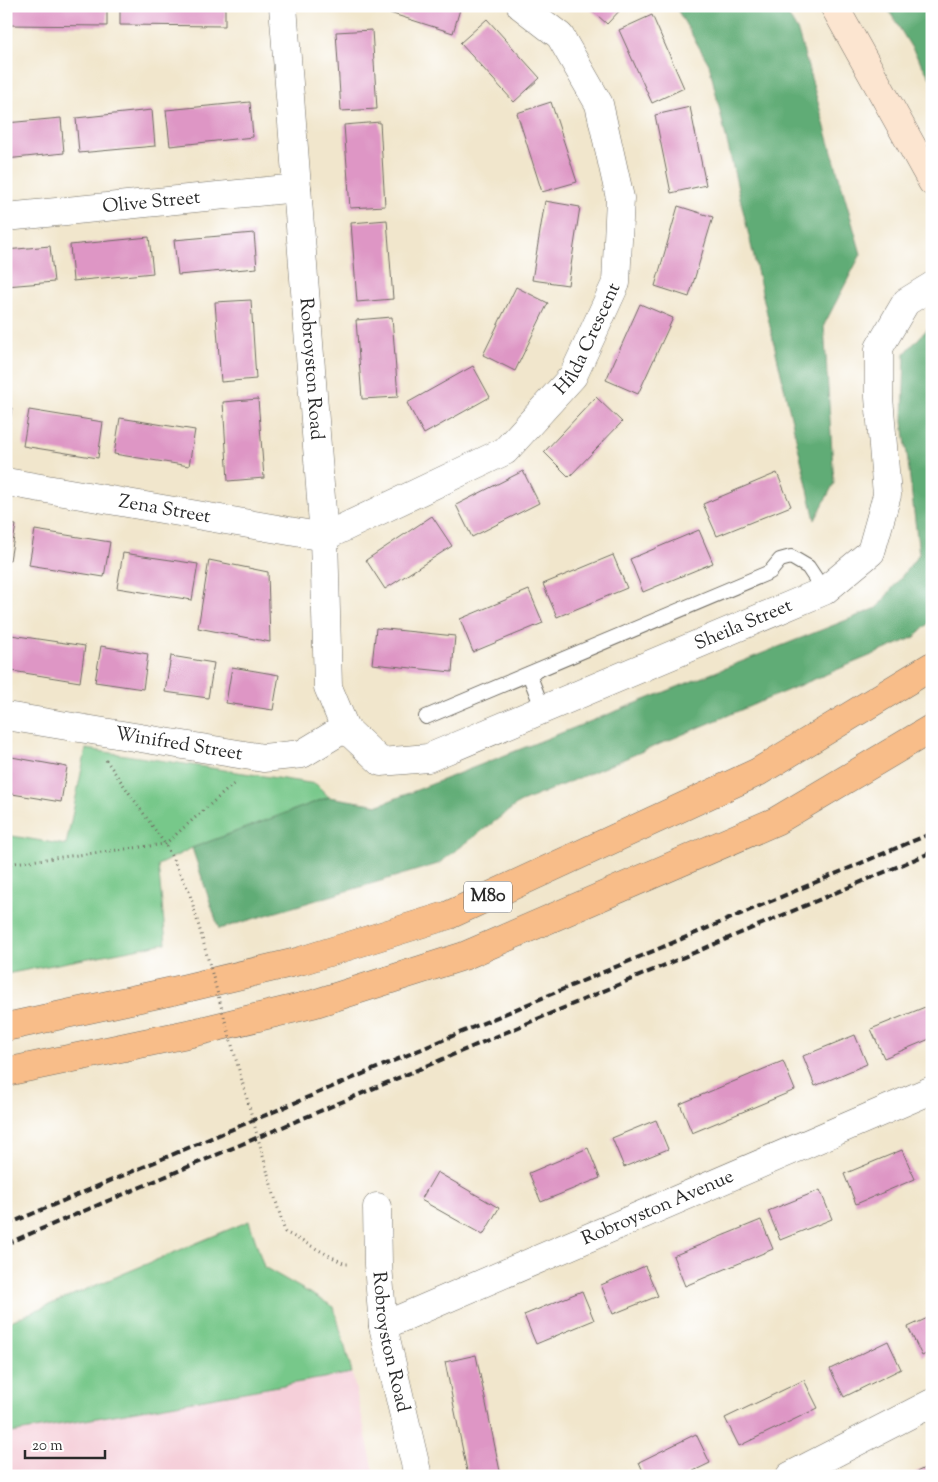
<svg xmlns="http://www.w3.org/2000/svg" width="938" height="1482" viewBox="0 0 938 1482" font-family="'Sorts Mill Goudy',serif">
	<style>
		.built { fill: #f5cfd9 }
		.green { fill: #77c88a; stroke: #517a5a }
		.forest { fill: #61ac76; stroke: #466c50 }
		.building { fill: #de96c5 }
		.lines { fill: none; stroke-linecap: round; stroke-linejoin: round }
		.lane-casing { stroke: #706c63; stroke-width: 16 }
		.street-casing { stroke: #706c63; stroke-width: 29 }
		.secondary-casing { stroke: #706c63; stroke-width: 29 }
		.highway-casing { stroke: #706c63; stroke-width: 29 }
		.path { stroke: #706c63; stroke-width: 3; stroke-dasharray: 1 4; stroke-linecap: butt }
		.lane { stroke: #fff; stroke-width: 14 }
		.street { stroke: #fff; stroke-width: 28 }
		.secondary { stroke: #fce5d0; stroke-width: 28 }
		.highway { stroke: #f8bd89; stroke-width: 28 }
		.rail { stroke: #2b2b2b; stroke-width: 4; stroke-dasharray: 8 4; stroke-linecap: butt }
		.path-bridge { stroke: #706c63; stroke-width: 3; stroke-dasharray: 1 4; stroke-linecap: butt }
		.labels { text-anchor: middle; dominant-baseline: central; stroke-width: 5; stroke-linejoin: round; paint-order: stroke }
		.shield { fill: #fff; stroke: #6b6b6b; stroke-width: 1 }
		.shield-label { font-size: 18px; font-weight: bold; fill: #2b2b2b }
		.street-label { font-size: 19px; fill: #2b2b2b; stroke: #fff }
	</style>
	<rect width="100%" height="100%" fill="#fff"/>
	<filter id="ink" filterUnits="userSpaceOnUse"><feTurbulence type="fractalNoise" baseFrequency=".02" numOctaves="2"/><feDisplacementMap in="SourceGraphic" scale="10" xChannelSelector="R" yChannelSelector="G"/><feConvolveMatrix kernelMatrix="1 2 1 2 8 2 1 2 1" color-interpolation-filters="sRGB"/></filter>
	<filter id="wash" filterUnits="userSpaceOnUse"><feTurbulence type="fractalNoise" baseFrequency=".0096" numOctaves="4" result="noise"/><feDisplacementMap in="SourceGraphic" scale="20" xChannelSelector="R" yChannelSelector="G"/><feGaussianBlur stdDeviation="1.12" result="paint"/><feColorMatrix in="noise" values="0 0 0 0 0 0 0 0 0 0 0 0 0 0 0 0 0 1.4 0 .05"/><feComposite in="paint" operator="in"/></filter>
	<g filter="url(#wash)">
		<rect width="100%" height="100%" fill="#f1e6cc"/>
		<path class="built" d="M352 1373 375 1476H6V1434Z"/>
		<g class="green">
			<path d="M86 749 316 784 329 797 192 848 158 865 166 943 6 974V835L66 845Z"/>
			<path d="M249 1221 264 1267 334 1307 352 1373 6 1434V1323Z"/>
		</g>
		<g class="forest">
			<path d="M675 6H783L798 32 861 254 824 325 834 483 815 520 709 64Z"/>
			<path d="M886 6H932V81Z"/>
			<path d="M932 324V620L915 637 519 803 438 864 219 929 192 848 329 797 379 805 877 608 919 554 903 421 905 353Z"/>
		</g>
		<g id="blocks">
			<g class="building">
				<path d="M6 6H107V26L6 25Z"/>
				<path d="M120 6H225V26L120 25Z"/>
				<path d="M378 6H461L453 33 377 9Z"/>
				<path d="M587 6H624L607 24Z"/>
				<path d="M652 15 684 88 652 103 619 30Z"/>
				<path d="M487 19 540 78 514 102 460 43Z"/>
				<path d="M372 30 377 109 341 111 336 32Z"/>
				<path d="M250 102 253 137 170 146 166 110Z"/>
				<path d="M551 102 577 182 542 192 517 113Z"/>
				<path d="M690 107 706 185 671 193 655 115Z"/>
				<path d="M152 110 155 146 79 153 76 118Z"/>
				<path d="M61 118 64 153 6 159V123Z"/>
				<path d="M380 122 385 206 350 208 344 125Z"/>
				<path d="M545 201 580 207 568 285 532 280Z"/>
				<path d="M678 206 713 217 689 297 655 286Z"/>
				<path d="M387 220 393 299 357 302 351 223Z"/>
				<path d="M254 233 257 268 178 275 174 240Z"/>
				<path d="M149 237 153 273 73 281 70 245Z"/>
				<path d="M50 246 54 282 6 286V250Z"/>
				<path d="M516 287 548 303 515 371 483 355Z"/>
				<path d="M251 300 256 379 221 382 215 302Z"/>
				<path d="M640 304 673 318 638 394 606 380Z"/>
				<path d="M392 317 398 397 362 399 356 320Z"/>
				<path d="M473 366 490 397 424 434 407 403Z"/>
				<path d="M596 397 622 422 569 477 544 452Z"/>
				<path d="M258 399 264 478 228 481 223 402Z"/>
				<path d="M6 407 12 408 7 440H6Z"/>
				<path d="M29 410 103 422 98 458 23 446Z"/>
				<path d="M120 418 195 430 189 466 114 454Z"/>
				<path d="M523 471 539 503 472 537 456 505Z"/>
				<path d="M777 473 791 506 717 536 703 504Z"/>
				<path d="M432 516 452 546 385 589 366 560Z"/>
				<path d="M6 524 16 525 10 560H6Z"/>
				<path d="M35 530 110 542 104 577 29 565Z"/>
				<path d="M699 530 713 563 643 592 630 559Z"/>
				<path d="M123 553 198 564 192 600 117 588Z"/>
				<path d="M613 555 627 588 557 617 543 584Z"/>
				<path d="M209 560 268 572 270 642 198 628Z"/>
				<path d="M529 590 543 623 473 652 460 619Z"/>
				<path d="M376 628 455 636 452 672 372 664Z"/>
				<path d="M11 635 85 646 80 682 6 670Z"/>
				<path d="M101 646 148 654 143 689 95 682Z"/>
				<path d="M171 656 214 663 208 698 165 692Z"/>
				<path d="M232 667 279 675 273 710 226 703Z"/>
				<path d="M6 756 67 767 61 802 6 793Z"/>
				<path d="M930 1005 932 1008V1038L884 1058 871 1029Z"/>
				<path d="M855 1035 867 1064 815 1086 803 1056Z"/>
				<path d="M783 1061 795 1090 692 1133 680 1104Z"/>
				<path d="M656 1120 668 1149 624 1167 612 1138Z"/>
				<path d="M588 1148 600 1178 541 1202 529 1173Z"/>
				<path d="M902 1150 915 1179 856 1204 844 1174Z"/>
				<path d="M437 1172 499 1208 483 1235 421 1200Z"/>
				<path d="M820 1190 832 1219 780 1240 768 1211Z"/>
				<path d="M761 1220 773 1249 685 1286 673 1256Z"/>
				<path d="M645 1266 658 1296 613 1314 601 1285Z"/>
				<path d="M582 1291 594 1320 536 1344 524 1315Z"/>
				<path d="M932 1316V1351L922 1356 908 1327Z"/>
				<path d="M888 1341 901 1369 844 1397 830 1369Z"/>
				<path d="M476 1355 501 1476H468L445 1362Z"/>
				<path d="M804 1380 818 1408 739 1446 725 1418Z"/>
				<path d="M696 1434 710 1463 683 1476H645L639 1462Z"/>
				<path d="M932 1464V1476H909Z"/>
			</g>
		</g>
	</g>
	<g filter="url(#ink)">
		<use href="#blocks" fill-opacity="0" stroke="#706c63" stroke-width="1"/>
		<g class="lines">
			<g class="lane-casing">
				<g id="lane">
					<path d="M529 674 543 710"/>
					<path d="M426 717 770 572 780 560 791 557 808 567 824 591"/>
				</g>
			</g>
			<g class="street-casing">
				<g id="street">
					<path id="s1" d="M283 6 324 537 328 687 345 728 381 762 428 758 824 591 871 552 887 495 879 397V348L906 302 932 286"/>
					<path id="s2" d="M6 217 297 188"/>
					<path id="s3" d="M6 482 324 537 505 451 573 376 616 283 620 198 599 104 560 36 521 6"/>
					<path id="s4" d="M6 716 263 758 302 754 345 728"/>
					<path id="s5" d="M377 1207 378 1265 383 1326 418 1476"/>
					<path id="s6" d="M383 1326 932 1090"/>
					<path d="M790 1476 932 1403"/>
				</g>
			</g>
			<g class="secondary-casing">
				<path id="secondary" d="M834 6 932 182"/>
			</g>
			<g class="highway-casing">
				<g id="highway">
					<path d="M6 1027 182 989 300 961 449 915 758 772 932 666"/>
					<path d="M6 1072 192 1033 313 1004 464 956 776 821 932 728"/>
				</g>
			</g>
			<g class="path">
				<path d="M106 760 165 844 189 891"/>
				<path d="M6 864 165 844 236 782"/>
				<path d="M268 1174 285 1232 345 1264H350"/>
			</g>
			<use href="#lane" class="lane"/>
			<use href="#street" class="street"/>
			<use href="#secondary" class="secondary"/>
			<use href="#highway" class="highway"/>
			<g class="rail">
				<path d="M6 1225 932 833"/>
				<path d="M6 1244 932 852"/>
			</g>
			<path class="path-bridge" d="M189 891 268 1174"/>
		</g>
	</g>
	<g class="labels">
		<rect class="shield" x="464" y="881.5" width="48" height="31" rx="4"/>
		<g class="shield-label">
			<text x="488" y="897">M80</text>
		</g>
		<g class="street-label">
			<text stroke="none"><textPath href="#s2" startOffset="146">Olive Street</textPath></text>
			<text stroke="none"><textPath href="#s3" startOffset="664">Hilda Crescent</textPath></text>
			<text stroke="none"><textPath href="#s1" startOffset="364">Robroyston Road</textPath></text>
			<text stroke="none"><textPath href="#s3" startOffset="161">Zena Street</textPath></text>
			<text stroke="none"><textPath href="#s1" startOffset="1166">Sheila Street</textPath></text>
			<text stroke="none"><textPath href="#s4" startOffset="175">Winifred Street</textPath></text>
			<text stroke="none"><textPath href="#s6" startOffset="299">Robroyston Avenue</textPath></text>
			<text stroke="none"><textPath href="#s5" startOffset="136">Robroyston Road</textPath></text>
		</g>
	</g>
	<rect width="938" height="1482" fill="none" stroke="#fff" stroke-width="25"/>
	<path d="M25 1450v8h80v-8" fill="none" stroke="#2b2b2b" stroke-width="2.5"/>
	<text x="32" y="1450" font-size="15" fill="#2b2b2b" stroke="#ffffff" stroke-width="4" paint-order="stroke">20 m</text>
</svg>
